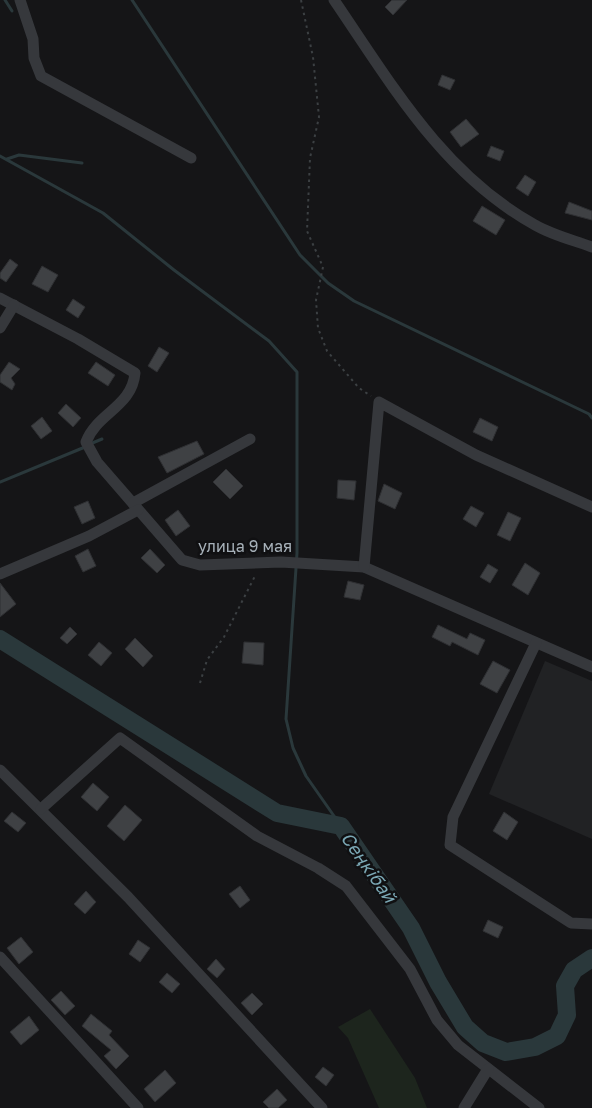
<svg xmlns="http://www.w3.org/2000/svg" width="592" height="1108" viewBox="0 0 592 1108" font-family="'Golos Text',sans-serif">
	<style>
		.built { fill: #212224 }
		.green { fill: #1d251d }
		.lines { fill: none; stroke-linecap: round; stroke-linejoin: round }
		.stream { stroke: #2a383b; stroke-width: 3 }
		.river { stroke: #2a383b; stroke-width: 18 }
		.building { fill: #3f4144; stroke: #2f3033 }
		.path { stroke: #3c4043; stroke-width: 2; stroke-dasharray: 2.5 4; stroke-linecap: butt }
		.minor { stroke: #36383c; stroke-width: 11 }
		.labels { text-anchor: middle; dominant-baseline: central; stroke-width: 5; stroke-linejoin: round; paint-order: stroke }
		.street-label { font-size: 16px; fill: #a6b0b8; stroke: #101012 }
		.water-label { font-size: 18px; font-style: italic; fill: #7ba8b5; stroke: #101012 }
	</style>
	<rect width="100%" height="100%" fill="#151517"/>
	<path class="built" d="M545 661 592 681V839L489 794Z"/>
	<path class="green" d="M370 1009 415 1078 427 1108H379L348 1038 338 1027Z"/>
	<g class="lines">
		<g class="stream">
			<path d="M5 0 12 11"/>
			<path d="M132 0 300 255 328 283 354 301 589 414 592 418"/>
			<path d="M0 156 103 213 174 270 269 341 297 372V553L286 719 293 748 306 776 341 826"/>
			<path d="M7 159 19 155 82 163"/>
			<path d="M90 444 102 439"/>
			<path d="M0 482 85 447"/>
		</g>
		<path class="river" d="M0 639 277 813 341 826 411 928 438 982 465 1027 483 1043 506 1052 535 1047 557 1036 567 1015 565 986 574 970 592 958"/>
	</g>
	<g class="building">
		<path d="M392 0H407L393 15 385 7Z"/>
		<path d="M442 75 455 80 450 90 438 85Z"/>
		<path d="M466 119 479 134 461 147 450 132Z"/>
		<path d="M491 146 504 151 500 161 487 156Z"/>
		<path d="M525 175 536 182 528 196 516 188Z"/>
		<path d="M569 202 592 211V220L565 213Z"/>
		<path d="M482 206 505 220 496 235 473 221Z"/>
		<path d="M10 259 18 265 6 282 0 278V273Z"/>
		<path d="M42 266 58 275 48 292 32 284Z"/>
		<path d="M73 299 85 307 78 318 66 310Z"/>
		<path d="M159 347 169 353 157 372 148 366Z"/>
		<path d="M9 362 20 369 11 378 15 384 12 390 0 382V375Z"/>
		<path d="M96 362 115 375 108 386 88 373Z"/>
		<path d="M66 404 81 418 73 427 58 413Z"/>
		<path d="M42 417 52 431 41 439 31 426Z"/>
		<path d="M480 418 498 427 492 441 473 432Z"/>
		<path d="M197 441 204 454 167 473 158 457Z"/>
		<path d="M226 469 243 486 230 499 213 482Z"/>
		<path d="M338 480 356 481 354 500 337 498Z"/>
		<path d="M384 484 402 493 395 509 378 501Z"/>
		<path d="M88 501 95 518 82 524 74 507Z"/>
		<path d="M471 506 484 513 476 527 463 519Z"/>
		<path d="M178 510 190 526 176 536 165 520Z"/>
		<path d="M508 512 521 518 510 541 497 535Z"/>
		<path d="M88 549 96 566 83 572 75 556Z"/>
		<path d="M150 549 165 565 157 573 141 558Z"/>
		<path d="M525 563 540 573 528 595 512 585Z"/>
		<path d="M488 564 498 570 490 583 480 577Z"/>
		<path d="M348 581 364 585 360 600 344 597Z"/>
		<path d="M0 583 16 604 0 617Z"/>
		<path d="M438 625 467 639 470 633 485 640 478 655 452 642 450 646 432 637Z"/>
		<path d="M70 627 77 634 67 644 60 638Z"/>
		<path d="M135 638 153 656 143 667 125 649Z"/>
		<path d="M99 642 112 653 101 666 88 655Z"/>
		<path d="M244 642 264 643 263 665 242 663Z"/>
		<path d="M493 661 510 670 497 693 480 684Z"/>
		<path d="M93 783 109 797 97 811 81 797Z"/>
		<path d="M125 805 142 820 124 841 107 826Z"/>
		<path d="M12 812 26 823 18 832 4 821Z"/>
		<path d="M504 812 518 822 507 840 493 831Z"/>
		<path d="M240 886 250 900 240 908 229 894Z"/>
		<path d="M86 891 96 902 85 914 74 904Z"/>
		<path d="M488 920 503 927 498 938 483 931Z"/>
		<path d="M21 937 33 952 19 964 7 948Z"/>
		<path d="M138 940 150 948 140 962 129 954Z"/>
		<path d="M216 959 225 969 217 978 207 969Z"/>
		<path d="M167 973 180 984 172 993 159 982Z"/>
		<path d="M61 991 75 1006 65 1015 51 1000Z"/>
		<path d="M252 993 263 1004 252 1015 241 1003Z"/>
		<path d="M91 1014 112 1031 109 1035 129 1056 116 1069 104 1056 111 1050 82 1026Z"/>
		<path d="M29 1016 39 1030 21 1045 10 1032Z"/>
		<path d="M323 1067 334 1075 326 1086 315 1077Z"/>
		<path d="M165 1070 176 1083 155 1102 144 1089Z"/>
		<path d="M277 1089 287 1100 278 1108H269L263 1102Z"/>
	</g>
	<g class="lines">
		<g class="path">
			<path d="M301 0 313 57 319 117 310 158 307 231 323 267 316 300 318 328 327 351 359 388 371 396"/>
			<path d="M200 683 207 660 224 637 256 574"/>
		</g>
		<g class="minor">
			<path d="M20 0 33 39 34 58 41 76 191 158"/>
			<path d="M334 0C392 85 443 174 535 225 552 235 573 240 592 247"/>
			<path d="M0 298 78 339 135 373C132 407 97 413 86 442L97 462 182 560 200 565 281 562 364 567 592 667"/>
			<path d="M0 328 14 305"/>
			<path d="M133 503 250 439"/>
			<path d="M364 567 379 402 476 455 592 507"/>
			<path d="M0 574 89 536 138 510"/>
			<path d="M536 643 453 817 450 845 571 923 592 924"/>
			<path d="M0 770 128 897 322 1108"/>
			<path d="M41 809 120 738 257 836 318 868 346 886 410 969 437 1020 458 1045 539 1108"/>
			<path d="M0 957 138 1108"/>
			<path d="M464 1108 488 1069"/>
		</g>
	</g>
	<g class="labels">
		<g class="street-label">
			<text x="245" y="546">улица 9 мая</text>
		</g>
		<g class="water-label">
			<text transform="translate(369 867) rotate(55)">Сеңкібай</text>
		</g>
	</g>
</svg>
